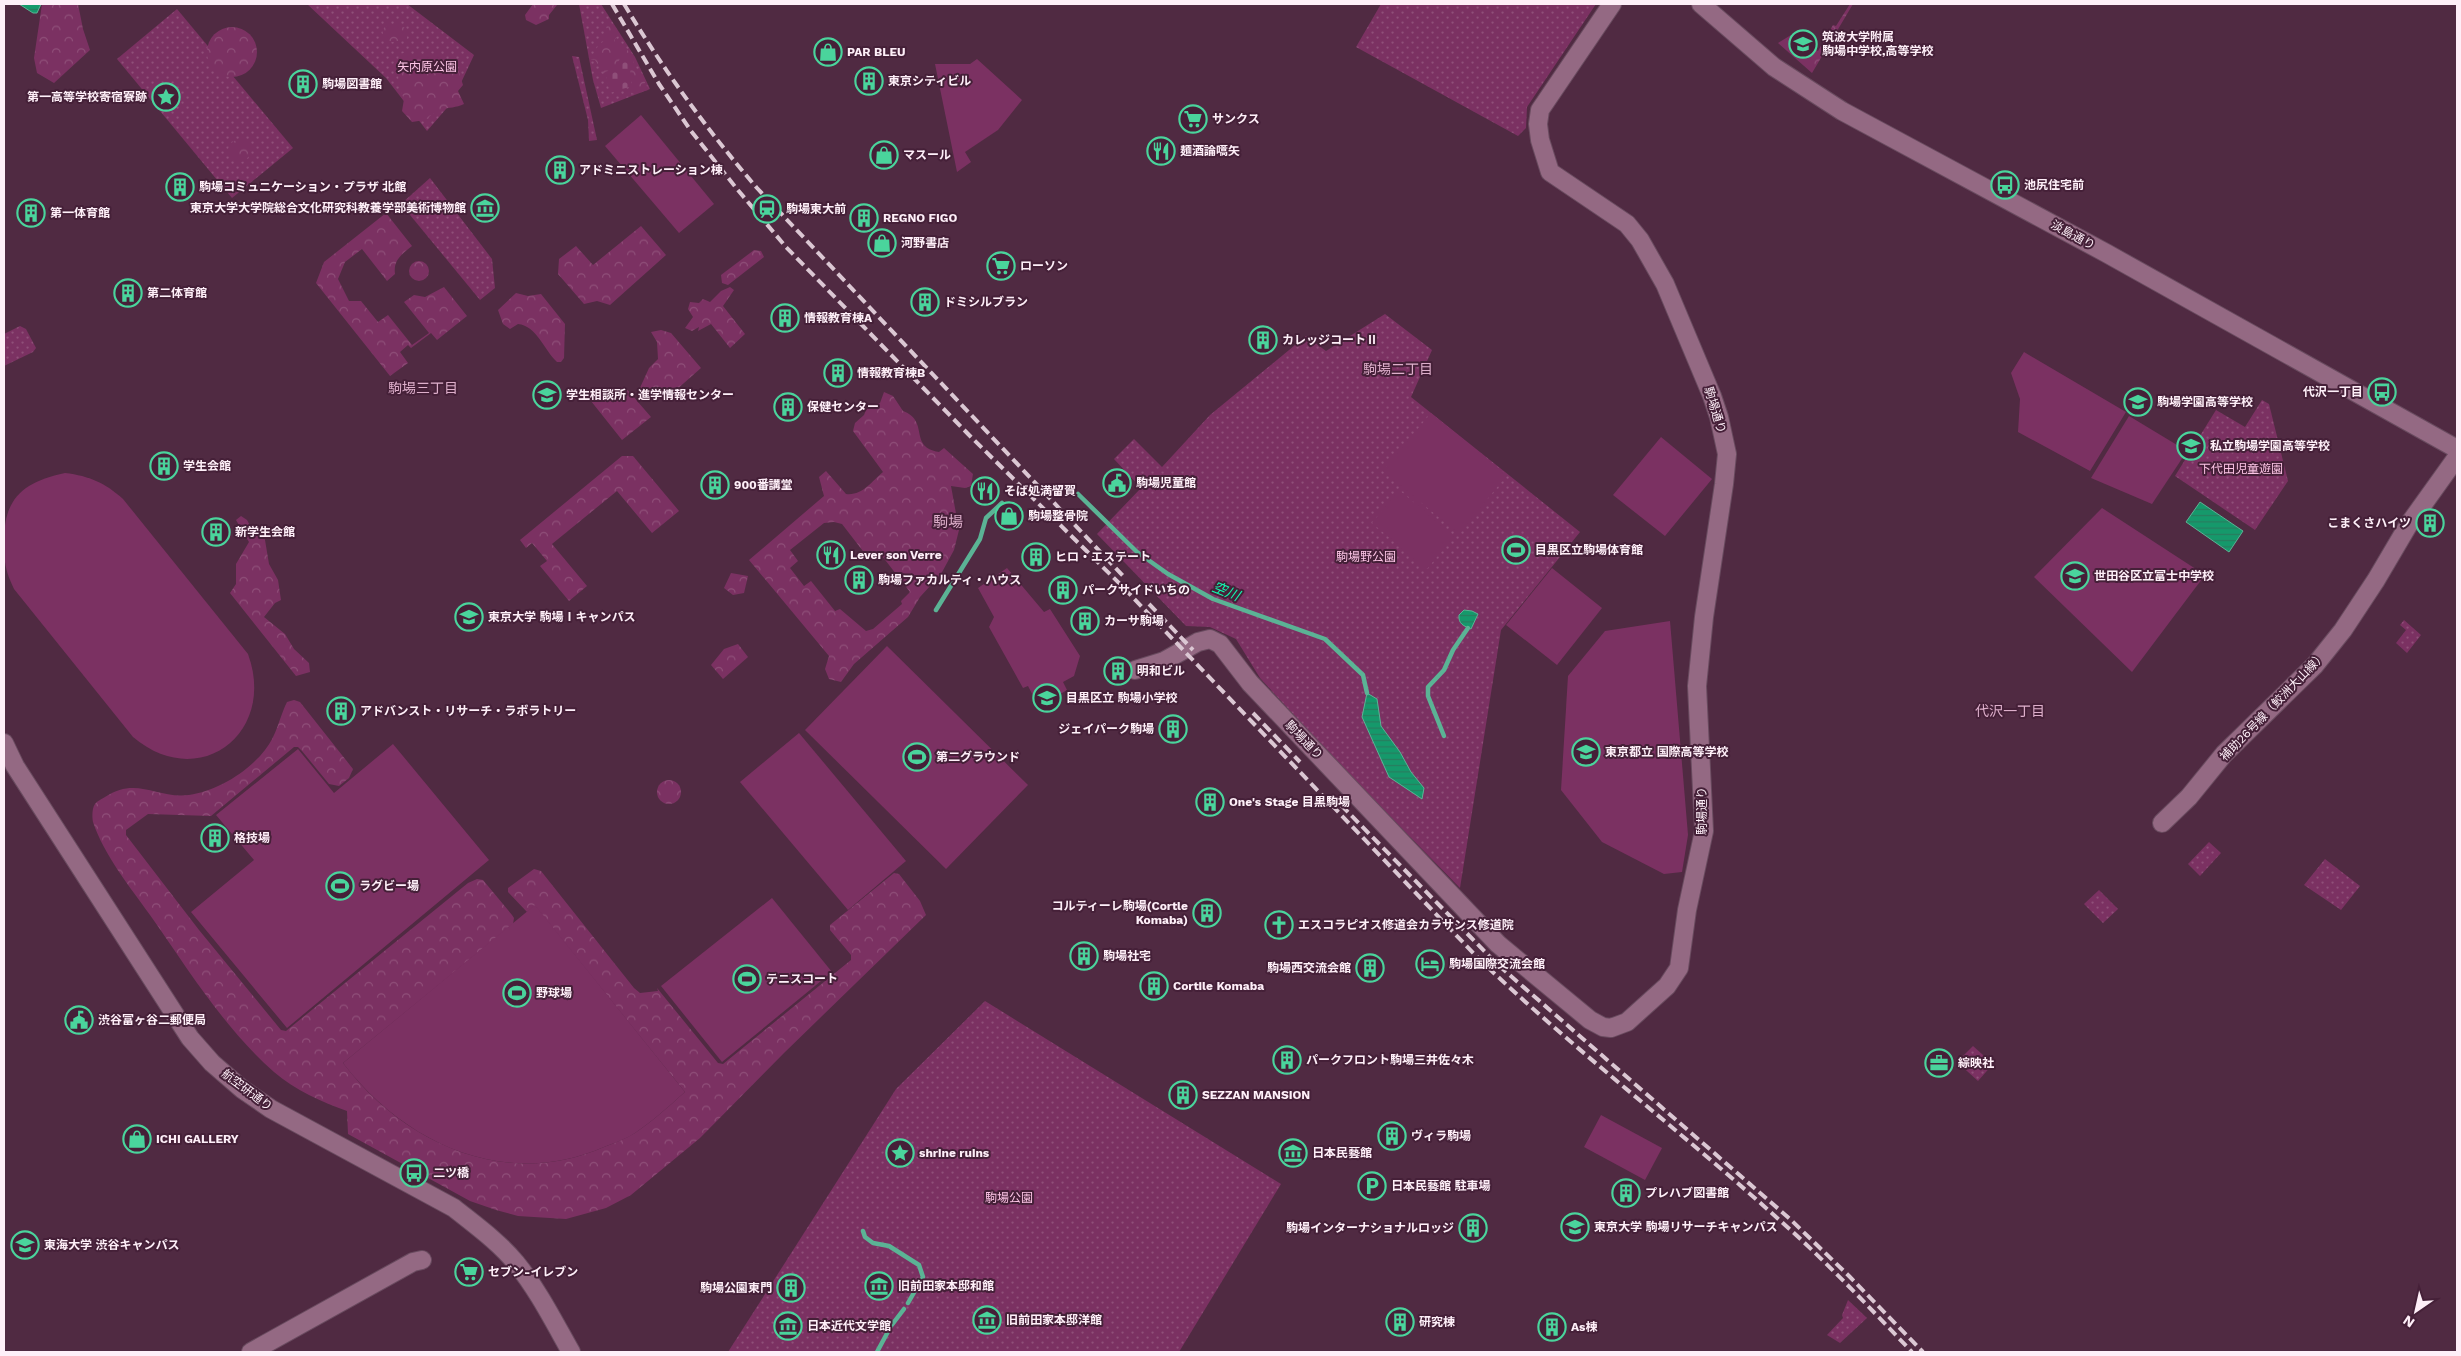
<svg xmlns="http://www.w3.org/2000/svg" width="2461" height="1356" viewBox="0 0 2461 1356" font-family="'Work Sans','Noto Sans JP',sans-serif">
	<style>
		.green { fill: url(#green-dots) }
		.forest { fill: url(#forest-crowns); fill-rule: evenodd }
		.cemetery { fill: url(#cemetery-stones) }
		.pitch { fill: #7b3162 }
		.water { fill: url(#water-rules); stroke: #5bb395 }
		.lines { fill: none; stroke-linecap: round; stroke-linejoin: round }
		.stream { stroke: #5bb395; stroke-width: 4.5 }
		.secondary-casing { stroke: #694b5f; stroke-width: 20 }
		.secondary { stroke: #946983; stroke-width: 18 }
		.rail { stroke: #dbc7d3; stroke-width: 4; stroke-dasharray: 10 5; stroke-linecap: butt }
		.labels { text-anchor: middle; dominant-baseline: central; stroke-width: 4; stroke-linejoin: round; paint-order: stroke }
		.poi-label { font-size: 12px; font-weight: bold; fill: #feeff8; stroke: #452038; text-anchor: start }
		.park-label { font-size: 12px; fill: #fdc5e6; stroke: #452038 }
		.street-label { font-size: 12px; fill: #feeff8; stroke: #452038 }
		.neighbourhood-label { font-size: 14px; fill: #deafcb; stroke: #452038 }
		.water-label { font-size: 14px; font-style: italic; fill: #10fbb0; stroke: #452038 }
		.quarter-label { font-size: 15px; fill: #deafcb; stroke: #452038 }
	</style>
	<defs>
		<pattern id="green-dots" width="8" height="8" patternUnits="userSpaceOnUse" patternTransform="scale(1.25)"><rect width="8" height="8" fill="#7b3162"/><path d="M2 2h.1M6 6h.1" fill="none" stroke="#8f4f79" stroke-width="1.8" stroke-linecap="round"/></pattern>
		<pattern id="forest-crowns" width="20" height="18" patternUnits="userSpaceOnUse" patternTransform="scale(1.25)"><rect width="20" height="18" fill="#7b3162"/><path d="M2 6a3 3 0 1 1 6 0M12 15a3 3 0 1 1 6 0" fill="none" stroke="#8f4f79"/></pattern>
		<pattern id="cemetery-stones" width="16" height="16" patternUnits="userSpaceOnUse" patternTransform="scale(1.25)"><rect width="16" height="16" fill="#7b3162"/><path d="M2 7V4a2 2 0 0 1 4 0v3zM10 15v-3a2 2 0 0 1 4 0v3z" fill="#8f4f79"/></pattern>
		<pattern id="water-rules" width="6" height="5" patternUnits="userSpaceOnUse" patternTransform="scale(1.25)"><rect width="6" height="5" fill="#15996b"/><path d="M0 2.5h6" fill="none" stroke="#287d5f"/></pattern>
	</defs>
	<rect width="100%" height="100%" fill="#502a42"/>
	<g class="green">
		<path d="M307 4H407L474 55 452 102 427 131 386 78Z"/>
		<path d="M579 4H601L635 57 650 89 601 108 593 80Z"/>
		<path d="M1381 4H1596L1527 107 1526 128 1518 136 1356 47Z"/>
		<path d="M177 9 293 148 232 198 117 59Z"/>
		<path d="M572 56 579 57 597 140 589 141 588 120Z"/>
		<path d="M430 178 492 259 495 288 480 300 401 204Z"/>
		<path d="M1385 314 1432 350 1411 397 1580 532 1501 630 1460 888 1338 763 1260 678 1236 639 1210 627 1186 626 1097 534 1141 488 1114 459 1134 439 1162 467 1210 415 1306 336 1326 351Z"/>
		<path d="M20 326 26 329 36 348 33 352 4 366V334Z"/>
		<path d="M2262 400 2269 404 2288 481 2255 530 2175 476 2216 410 2245 427Z"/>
		<path d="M2404 620 2421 635 2407 653 2396 643 2406 630 2400 625Z"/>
		<path d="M2209 842 2221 853 2200 876 2188 864Z"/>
		<path d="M2325 859 2360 886 2341 910 2304 885Z"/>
		<path d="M2099 890 2118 909 2103 923 2084 904Z"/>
		<path d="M985 1001 1281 1184 1179 1352H728L896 1089Z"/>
		<path d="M1973 1046 1993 1064 1978 1081 1957 1062Z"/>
		<path d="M1848 1300 1867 1318 1840 1343 1827 1335 1843 1318 1842 1315Z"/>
	</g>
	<g class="forest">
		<path d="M42 4H78L83 29 90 50 54 83 37 73 34 58Z"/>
		<path d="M533 4H563L557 5 549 15V19L536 25 526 20 525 15Z"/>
		<path d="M1850 4H1853L1812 73 1778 43 1791 35 1818 51 1833 25 1836 26Z"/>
		<path d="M398 24 407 29V39L392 42 384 38 382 29 387 26Z"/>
		<path d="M609 26 616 28 619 35 615 39V43L619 42C627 47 636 60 634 69L641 74 646 81 644 84 649 86 648 90 631 95 632 75H606L603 73 601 65 599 66 595 60H590L598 46 606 39V29Z"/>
		<circle cx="232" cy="52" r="25"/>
		<path d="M403 53C408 53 411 56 416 56 425 55 434 50 441 58L434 62H428L427 65 432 70 435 68V64L445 60 448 61V70L452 67 458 69 463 85 458 91 464 104C456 108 449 107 441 110 428 114 432 120 412 122L402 111 404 99 400 90 397 66 399 56Z"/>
		<circle cx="239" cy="151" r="11"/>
		<path d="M386 213 412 246C402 254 393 260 395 274L387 281 362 249 345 262 338 279 349 301H361L378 322 388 315 412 345 429 333 404 302 414 295 425 297 444 287 467 316 437 340 431 333 411 348 408 345 400 352 408 363 390 376 316 283 324 262Z"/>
		<path d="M641 226 666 255 610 305 597 301 584 304 558 274 559 259 576 246 593 265Z"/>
		<path d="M754 250 761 251 764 257 728 285 722 283 721 275Z"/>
		<circle cx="419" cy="271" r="10"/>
		<path d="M730 287 734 290 723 306 745 334 730 348 711 324 698 331 699 327 692 331 685 328 693 317 688 309 690 302 699 303 703 299 710 302 721 291Z"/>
		<path d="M516 293 528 296 541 294 565 324 564 358 561 362H557C544 350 537 326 518 324L510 329 503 324 498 310Z"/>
		<path d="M661 330 671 333 701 368 667 398 639 390 649 368 658 359 657 342 651 332Z"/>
		<path d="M597 387 609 390 625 387 651 417 622 440 587 396Z"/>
		<path d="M884 392 893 396 903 411C930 421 908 447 939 452L944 448 973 474 971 486 965 488 951 486 959 530 954 550 941 574 920 597 908 617 854 664 841 682 829 679 825 669 829 656 749 560 824 496 819 477 826 471 846 494C862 496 871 482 883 472L853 431 855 423 864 415 868 405 880 403ZM834 522 842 524 869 559 879 552 910 592 901 601 902 604 873 629 866 631 840 609 835 611 811 581 804 586 790 568 798 561 790 550 824 523Z"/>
		<path d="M622 456H633L679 511 652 533 617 491 552 544 587 586 569 601 540 566 547 561 532 543 526 548 520 540Z"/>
		<path d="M241 516 247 520 254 533 264 534 269 564 278 580 281 600 275 603 264 617 285 634 294 649 309 663 310 672 296 676 230 593 236 584V564L249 542 236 520Z"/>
		<path d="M731 573 748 576 744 593 733 595 724 588Z"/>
		<path d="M738 644 748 657 723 679 711 665 724 649Z"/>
		<path d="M294 700 300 702 353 769 349 778 339 786 329 784 302 751 298 747H294L211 816 148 814 126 830V835L199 930 281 1030 286 1031 468 883 477 879 483 880 512 915 514 918 513 924 343 1063C404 1144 506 1190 604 1147 614 1143 625 1139 635 1133 653 1121 669 1106 685 1092L535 906 527 912 508 892V888L534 869 541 871 634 988 640 993 658 991 657 988 718 1063 723 1064 851 960V955L830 930V925L894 873 899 874 920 901 926 915 784 1053 700 1138 631 1195 606 1208 566 1219 518 1216 496 1210 470 1201 348 1134 347 1111C322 1102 295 1090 274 1072 224 1028 188 969 150 915 130 887 104 855 93 822 92 817 92 808 95 804 97 801 102 799 105 797 137 776 156 799 189 795 217 791 248 772 265 750 277 735 279 718 287 702Z"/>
		<circle cx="669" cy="792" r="12"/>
	</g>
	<path class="cemetery" d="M621 56 631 63 629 87 610 93 605 72 616 68Z"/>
	<g class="pitch">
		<path d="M977 59 1022 100 998 130 965 152 971 162 957 172 935 64H970Z"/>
		<path d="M641 115 714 204 679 233 605 146Z"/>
		<path d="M2024 352 2126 412 2090 471 2018 432 2020 399 2011 373Z"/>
		<path d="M1431 413 1507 475 1459 534 1383 471Z"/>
		<path d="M2129 416 2187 451 2152 504 2091 478Z"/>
		<path d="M1661 437 1712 479 1665 536 1613 495Z"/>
		<path d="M65 473C90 476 105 483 123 499L248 654C277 733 199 793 133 737L14 589C5 570 4 562 4 541 4 497 24 482 65 473Z"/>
		<path d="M1399 490 1454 536 1427 569 1372 523Z"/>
		<path d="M2102 508 2205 575 2132 672 2034 577Z"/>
		<path d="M1007 568 1044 612 1050 609 1080 656 1074 676 1063 682 1067 690 1039 707 1028 686 1023 688 989 627 994 617 978 588Z"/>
		<path d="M1552 568 1602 608 1557 665 1506 625Z"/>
		<path d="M1670 621 1688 835 1682 872 1664 874 1602 842 1561 790 1568 676 1605 631Z"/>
		<path d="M887 646 1028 785 946 869 805 730Z"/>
		<path d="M799 733 906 861 848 910 740 782Z"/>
		<path d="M393 744 489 860 287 1028 191 912 254 860 216 815 298 749 334 793Z"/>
		<path d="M772 898 832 972 722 1062 661 986Z"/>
		<path d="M535 905 685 1092C669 1106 653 1121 635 1133 626 1139 614 1143 604 1147 505 1190 405 1144 343 1063Z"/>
		<path d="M1601 1115 1662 1148 1645 1180 1584 1147Z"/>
	</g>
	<g class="water">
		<path d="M19 4H41L37 13H33Z"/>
		<path d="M2200 502 2243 531 2229 552 2186 522Z"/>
		<path d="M1464 610 1472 611 1478 614 1471 629C1464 626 1458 624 1459 615Z"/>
		<path d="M1367 693 1377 699 1381 726 1400 752 1411 772 1424 788 1422 799 1389 777 1362 717Z"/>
	</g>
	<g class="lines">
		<g class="stream">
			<path d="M1078 494 1137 552 1168 574 1213 599 1325 639 1363 675 1367 693"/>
			<path d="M936 610 980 539 986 518 1002 503"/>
			<path d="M1444 736 1428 696V687L1444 670 1453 650 1468 628"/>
			<path d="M863 1231 865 1237 873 1243 889 1246 919 1265 923 1277 908 1303"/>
			<path d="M877 1352 891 1326 904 1309"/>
		</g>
		<g class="secondary-casing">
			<g id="secondary">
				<path d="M1701 4 1774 67 1842 111 2106 253 2457 449"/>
				<path d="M1135 670 1164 661 1198 642 1210 639 1220 644 1250 683 1498 944 1590 1020 1603 1027 1611 1028 1627 1022 1667 986 1679 968 1687 910 1704 831 1697 686 1704 617 1724 484 1727 454 1719 417 1712 396 1665 284 1640 240 1627 224 1550 172 1540 140 1538 124 1540 110 1612 4"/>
				<path d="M4 743 15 766 190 1038 212 1063 242 1089 271 1109 454 1208C475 1225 499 1242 516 1263 538 1290 554 1322 571 1352"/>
				<path d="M2162 823 2189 797 2224 754 2315 665 2343 630 2376 580 2409 524 2457 457"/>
				<path d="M251 1352 413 1262 422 1260"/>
			</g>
		</g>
		<use href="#secondary" class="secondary"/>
		<g class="rail">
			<path d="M612 4 659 84 691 131 737 189 786 247 971 437 1121 585 1478 958C1573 1049 1678 1129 1775 1216 1824 1259 1868 1306 1912 1352"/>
			<path d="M624 4C663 69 707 130 757 188L1124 577"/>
			<path d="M1149 604 1193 650"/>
			<path d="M1253 713 1300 762"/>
			<path d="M1341 805 1497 964 1790 1219 1849 1276 1923 1352"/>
		</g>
	</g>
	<defs>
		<g id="school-ring" transform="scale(1.4375)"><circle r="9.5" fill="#452038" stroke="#4ad49c" stroke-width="1.5"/><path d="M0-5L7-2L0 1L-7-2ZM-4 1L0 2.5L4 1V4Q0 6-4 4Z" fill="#4ad49c"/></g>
		<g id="shop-ring" transform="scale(1.4375)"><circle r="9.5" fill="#452038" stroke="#4ad49c" stroke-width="1.5"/><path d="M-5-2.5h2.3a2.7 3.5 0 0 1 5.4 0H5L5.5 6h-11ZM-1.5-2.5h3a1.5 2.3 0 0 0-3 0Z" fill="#4ad49c"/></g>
		<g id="building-ring" transform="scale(1.4375)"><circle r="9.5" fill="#452038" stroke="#4ad49c" stroke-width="1.5"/><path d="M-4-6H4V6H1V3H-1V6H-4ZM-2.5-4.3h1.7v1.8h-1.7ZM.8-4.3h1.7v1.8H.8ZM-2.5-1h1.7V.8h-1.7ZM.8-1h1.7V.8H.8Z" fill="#4ad49c"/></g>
		<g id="sight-ring" transform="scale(1.4375)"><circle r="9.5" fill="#452038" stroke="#4ad49c" stroke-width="1.5"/><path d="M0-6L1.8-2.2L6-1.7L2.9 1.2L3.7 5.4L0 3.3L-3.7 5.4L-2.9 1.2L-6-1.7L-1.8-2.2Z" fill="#4ad49c"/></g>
		<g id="supermarket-ring" transform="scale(1.4375)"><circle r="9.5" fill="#452038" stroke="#4ad49c" stroke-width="1.5"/><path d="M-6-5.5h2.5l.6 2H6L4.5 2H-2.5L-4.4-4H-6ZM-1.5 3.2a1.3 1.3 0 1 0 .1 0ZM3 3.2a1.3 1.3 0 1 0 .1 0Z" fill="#4ad49c"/></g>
		<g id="restaurant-ring" transform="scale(1.4375)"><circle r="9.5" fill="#452038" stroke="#4ad49c" stroke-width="1.5"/><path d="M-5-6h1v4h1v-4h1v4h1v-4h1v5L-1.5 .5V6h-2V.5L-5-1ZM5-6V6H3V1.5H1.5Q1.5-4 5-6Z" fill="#4ad49c"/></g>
		<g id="bus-ring" transform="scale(1.4375)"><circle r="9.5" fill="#452038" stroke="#4ad49c" stroke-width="1.5"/><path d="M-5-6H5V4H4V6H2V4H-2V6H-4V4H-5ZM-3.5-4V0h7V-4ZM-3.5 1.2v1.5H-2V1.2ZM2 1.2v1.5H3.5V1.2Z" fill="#4ad49c"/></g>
		<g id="museum-ring" transform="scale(1.4375)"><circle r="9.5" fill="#452038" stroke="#4ad49c" stroke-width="1.5"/><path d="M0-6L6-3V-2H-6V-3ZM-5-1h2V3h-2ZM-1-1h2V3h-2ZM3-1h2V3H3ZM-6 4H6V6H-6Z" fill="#4ad49c"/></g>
		<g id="station-ring" transform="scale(1.4375)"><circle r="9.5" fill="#452038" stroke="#4ad49c" stroke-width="1.5"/><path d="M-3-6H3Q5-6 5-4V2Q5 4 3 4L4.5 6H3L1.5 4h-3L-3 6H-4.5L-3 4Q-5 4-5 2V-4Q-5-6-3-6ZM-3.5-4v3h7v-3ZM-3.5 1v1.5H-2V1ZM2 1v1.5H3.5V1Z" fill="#4ad49c"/></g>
		<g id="university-ring" transform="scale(1.4375)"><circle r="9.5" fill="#452038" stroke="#4ad49c" stroke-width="1.5"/><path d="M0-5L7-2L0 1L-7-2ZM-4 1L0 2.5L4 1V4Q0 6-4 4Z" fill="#4ad49c"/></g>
		<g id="civic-ring" transform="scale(1.4375)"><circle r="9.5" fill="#452038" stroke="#4ad49c" stroke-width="1.5"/><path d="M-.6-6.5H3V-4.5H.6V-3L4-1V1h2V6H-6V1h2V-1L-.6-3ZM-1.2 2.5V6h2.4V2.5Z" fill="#4ad49c"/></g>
		<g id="stadium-ring" transform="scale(1.4375)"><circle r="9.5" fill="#452038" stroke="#4ad49c" stroke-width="1.5"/><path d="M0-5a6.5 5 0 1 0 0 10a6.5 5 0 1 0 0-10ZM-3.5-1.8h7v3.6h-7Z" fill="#4ad49c"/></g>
		<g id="church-ring" transform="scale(1.4375)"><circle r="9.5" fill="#452038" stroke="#4ad49c" stroke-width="1.5"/><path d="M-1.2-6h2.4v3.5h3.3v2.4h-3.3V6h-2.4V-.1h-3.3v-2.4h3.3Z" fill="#4ad49c"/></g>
		<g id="hotel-ring" transform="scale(1.4375)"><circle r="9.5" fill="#452038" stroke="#4ad49c" stroke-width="1.5"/><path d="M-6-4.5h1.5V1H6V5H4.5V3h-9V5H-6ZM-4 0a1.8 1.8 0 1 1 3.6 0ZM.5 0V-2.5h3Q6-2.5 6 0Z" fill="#4ad49c"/></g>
		<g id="office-ring" transform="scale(1.4375)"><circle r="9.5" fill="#452038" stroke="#4ad49c" stroke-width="1.5"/><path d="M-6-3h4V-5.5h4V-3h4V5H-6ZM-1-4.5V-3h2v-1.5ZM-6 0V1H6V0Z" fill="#4ad49c"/></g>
		<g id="parking-ring" transform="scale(1.4375)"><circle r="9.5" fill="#452038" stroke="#4ad49c" stroke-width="1.5"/><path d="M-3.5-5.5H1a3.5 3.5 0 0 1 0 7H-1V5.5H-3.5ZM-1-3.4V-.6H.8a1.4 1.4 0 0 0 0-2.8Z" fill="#4ad49c"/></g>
	</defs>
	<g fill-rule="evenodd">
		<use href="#school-ring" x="1803" y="44"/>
		<use href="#shop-ring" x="828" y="52"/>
		<use href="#building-ring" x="869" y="81"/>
		<use href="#building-ring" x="303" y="84"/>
		<use href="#sight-ring" x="166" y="97"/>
		<use href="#supermarket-ring" x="1193" y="119"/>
		<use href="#restaurant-ring" x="1161" y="151"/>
		<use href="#shop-ring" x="884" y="155"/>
		<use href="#building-ring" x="560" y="170"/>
		<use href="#bus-ring" x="2005" y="185"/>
		<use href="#building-ring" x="180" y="187"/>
		<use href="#museum-ring" x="485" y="208"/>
		<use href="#station-ring" x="767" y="209"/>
		<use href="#building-ring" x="31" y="213"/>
		<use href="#building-ring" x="864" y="218"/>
		<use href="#shop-ring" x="882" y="243"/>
		<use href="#supermarket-ring" x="1001" y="266"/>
		<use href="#building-ring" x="128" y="293"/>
		<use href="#building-ring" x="925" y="302"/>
		<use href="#building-ring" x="785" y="318"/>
		<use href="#building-ring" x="1263" y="340"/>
		<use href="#building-ring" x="838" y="373"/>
		<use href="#bus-ring" x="2382" y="392"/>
		<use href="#university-ring" x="547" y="395"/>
		<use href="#school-ring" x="2138" y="402"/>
		<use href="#building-ring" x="788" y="407"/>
		<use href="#school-ring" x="2191" y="446"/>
		<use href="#building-ring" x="164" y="466"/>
		<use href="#civic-ring" x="1117" y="483"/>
		<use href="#building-ring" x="715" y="485"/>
		<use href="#restaurant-ring" x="985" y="491"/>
		<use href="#shop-ring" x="1009" y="516"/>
		<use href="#building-ring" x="2430" y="523"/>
		<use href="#building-ring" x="216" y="532"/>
		<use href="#stadium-ring" x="1516" y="550"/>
		<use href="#restaurant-ring" x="831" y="555"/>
		<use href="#building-ring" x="1036" y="557"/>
		<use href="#school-ring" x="2075" y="576"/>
		<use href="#building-ring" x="859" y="580"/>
		<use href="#building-ring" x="1063" y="590"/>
		<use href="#university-ring" x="469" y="617"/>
		<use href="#building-ring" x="1085" y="621"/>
		<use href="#building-ring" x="1118" y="671"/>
		<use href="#school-ring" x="1047" y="698"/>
		<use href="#building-ring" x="341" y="711"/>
		<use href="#building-ring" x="1173" y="729"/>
		<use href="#school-ring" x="1586" y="752"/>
		<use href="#stadium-ring" x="917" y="757"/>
		<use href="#building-ring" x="1210" y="802"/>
		<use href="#building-ring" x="215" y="838"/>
		<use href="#stadium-ring" x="340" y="886"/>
		<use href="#building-ring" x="1207" y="913"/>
		<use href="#church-ring" x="1279" y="925"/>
		<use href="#building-ring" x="1084" y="956"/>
		<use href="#hotel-ring" x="1430" y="964"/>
		<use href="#building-ring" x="1370" y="968"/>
		<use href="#stadium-ring" x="747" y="979"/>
		<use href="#building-ring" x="1154" y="986"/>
		<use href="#stadium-ring" x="517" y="993"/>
		<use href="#civic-ring" x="79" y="1020"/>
		<use href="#building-ring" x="1287" y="1060"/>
		<use href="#office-ring" x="1939" y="1063"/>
		<use href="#building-ring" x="1183" y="1095"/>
		<use href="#building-ring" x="1392" y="1136"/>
		<use href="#shop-ring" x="137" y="1139"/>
		<use href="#sight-ring" x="900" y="1153"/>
		<use href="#museum-ring" x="1293" y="1153"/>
		<use href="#bus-ring" x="414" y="1173"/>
		<use href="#parking-ring" x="1372" y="1186"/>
		<use href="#building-ring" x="1626" y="1193"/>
		<use href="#university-ring" x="1575" y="1227"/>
		<use href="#building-ring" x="1473" y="1228"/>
		<use href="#university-ring" x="25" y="1245"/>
		<use href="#supermarket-ring" x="469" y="1272"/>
		<use href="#museum-ring" x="879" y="1286"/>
		<use href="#building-ring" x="791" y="1288"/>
		<use href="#museum-ring" x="987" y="1320"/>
		<use href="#building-ring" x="1400" y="1322"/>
		<use href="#museum-ring" x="788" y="1326"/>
		<use href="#building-ring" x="1552" y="1327"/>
	</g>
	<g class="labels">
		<g class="poi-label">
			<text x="1822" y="37">筑波大学附属<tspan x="1822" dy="14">駒場中学校,高等学校</tspan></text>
			<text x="847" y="52">PAR BLEU</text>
			<text x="888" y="81">東京シティビル</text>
			<text x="322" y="84">駒場図書館</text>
			<text x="147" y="97" text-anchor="end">第一高等学校寄宿寮跡</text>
			<text x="1212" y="119">サンクス</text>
			<text x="1180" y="151">麺酒論嚆矢</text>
			<text x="903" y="155">マスール</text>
			<text x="579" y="170">アドミニストレーション棟</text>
			<text x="2024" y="185">池尻住宅前</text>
			<text x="199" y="187">駒場コミュニケーション・プラザ 北館</text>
			<text x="466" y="208" text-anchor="end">東京大学大学院総合文化研究科教養学部美術博物館</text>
			<text x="786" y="209">駒場東大前</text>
			<text x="50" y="213">第一体育館</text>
			<text x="883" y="218">REGNO FIGO</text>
			<text x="901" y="243">河野書店</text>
			<text x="1020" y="266">ローソン</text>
			<text x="147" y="293">第二体育館</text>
			<text x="944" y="302">ドミシルブラン</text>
			<text x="804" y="318">情報教育棟A</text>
			<text x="1282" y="340">カレッジコートⅡ</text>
			<text x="857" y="373">情報教育棟B</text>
			<text x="2363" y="392" text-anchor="end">代沢一丁目</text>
			<text x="566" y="395">学生相談所・進学情報センター</text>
			<text x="2157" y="402">駒場学園高等学校</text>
			<text x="807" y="407">保健センター</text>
			<text x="2210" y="446">私立駒場学園高等学校</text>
			<text x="183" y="466">学生会館</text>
			<text x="1136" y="483">駒場児童館</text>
			<text x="734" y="485">900番講堂</text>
			<text x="1004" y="491">そば処満留賀</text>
			<text x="1028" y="516">駒場整骨院</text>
			<text x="2411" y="523" text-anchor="end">こまくさハイツ</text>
			<text x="235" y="532">新学生会館</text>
			<text x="1535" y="550">目黒区立駒場体育館</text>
			<text x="850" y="555">Lever son Verre</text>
			<text x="1055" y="557">ヒロ・エステート</text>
			<text x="2094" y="576">世田谷区立富士中学校</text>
			<text x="878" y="580">駒場ファカルティ・ハウス</text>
			<text x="1082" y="590">パークサイドいちの</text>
			<text x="488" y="617">東京大学 駒場Ⅰキャンパス</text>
			<text x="1104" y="621">カーサ駒場</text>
			<text x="1137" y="671">明和ビル</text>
			<text x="1066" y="698">目黒区立 駒場小学校</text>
			<text x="360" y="711">アドバンスト・リサーチ・ラボラトリー</text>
			<text x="1154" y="729" text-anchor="end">ジェイパーク駒場</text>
			<text x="1605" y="752">東京都立 国際高等学校</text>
			<text x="936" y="757">第二グラウンド</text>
			<text x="1229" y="802">One's Stage 目黒駒場</text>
			<text x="234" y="838">格技場</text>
			<text x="359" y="886">ラグビー場</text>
			<text x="1188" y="906" text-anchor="end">コルティーレ駒場(Cortle<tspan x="1188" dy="14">Komaba)</tspan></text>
			<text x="1298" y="925">エスコラピオス修道会カラサンス修道院</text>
			<text x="1103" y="956">駒場社宅</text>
			<text x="1449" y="964">駒場国際交流会館</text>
			<text x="1351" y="968" text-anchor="end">駒場西交流会館</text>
			<text x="766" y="979">テニスコート</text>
			<text x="1173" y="986">Cortile Komaba</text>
			<text x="536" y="993">野球場</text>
			<text x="98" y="1020">渋谷富ヶ谷二郵便局</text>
			<text x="1306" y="1060">パークフロント駒場三井佐々木</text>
			<text x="1958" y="1063">綜映社</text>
			<text x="1202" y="1095">SEZZAN MANSION</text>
			<text x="1411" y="1136">ヴィラ駒場</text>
			<text x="156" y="1139">ICHI GALLERY</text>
			<text x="919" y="1153">shrine ruins</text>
			<text x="1312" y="1153">日本民藝館</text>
			<text x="433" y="1173">二ツ橋</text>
			<text x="1391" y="1186">日本民藝館 駐車場</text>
			<text x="1645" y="1193">プレハブ図書館</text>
			<text x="1594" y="1227">東京大学 駒場リサーチキャンパス</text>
			<text x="1454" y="1228" text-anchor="end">駒場インターナショナルロッジ</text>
			<text x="44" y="1245">東海大学 渋谷キャンパス</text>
			<text x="488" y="1272">セブン-イレブン</text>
			<text x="898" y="1286">旧前田家本邸和館</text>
			<text x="772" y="1288" text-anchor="end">駒場公園東門</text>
			<text x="1006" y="1320">旧前田家本邸洋館</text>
			<text x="1419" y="1322">研究棟</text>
			<text x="807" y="1326">日本近代文学館</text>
			<text x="1571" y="1327">As棟</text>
		</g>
		<g class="park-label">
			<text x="427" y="67">矢内原公園</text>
			<text x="2241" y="469">下代田児童遊園</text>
			<text x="1366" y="557">駒場野公園</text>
			<text x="1009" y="1198">駒場公園</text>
		</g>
		<g class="street-label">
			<text transform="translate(2073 235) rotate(28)">淡島通り</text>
			<text transform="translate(1715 410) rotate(73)">駒場通り</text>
			<text transform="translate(2273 706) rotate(-46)">補助26号線（鮫洲大山線）</text>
			<text transform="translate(1304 740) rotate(46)">駒場通り</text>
			<text transform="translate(1702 811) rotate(-90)">駒場通り</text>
			<text transform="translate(247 1090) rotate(37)">航空研通り</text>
		</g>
		<g class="neighbourhood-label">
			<text x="1398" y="369">駒場二丁目</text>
			<text x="423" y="388">駒場三丁目</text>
			<text x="2010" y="711">代沢一丁目</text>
		</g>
		<g class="water-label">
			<text transform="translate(1226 591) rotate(22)">空川</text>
		</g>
		<g class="quarter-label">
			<text x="948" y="522">駒場</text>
		</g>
	</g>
	<rect width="2461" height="1356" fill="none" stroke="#feeff8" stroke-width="10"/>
	<g transform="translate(2416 1311) rotate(214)" stroke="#452038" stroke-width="4" paint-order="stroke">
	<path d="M0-4L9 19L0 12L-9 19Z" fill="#feeff8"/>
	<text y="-8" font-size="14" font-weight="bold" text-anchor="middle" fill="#feeff8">N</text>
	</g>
</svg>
